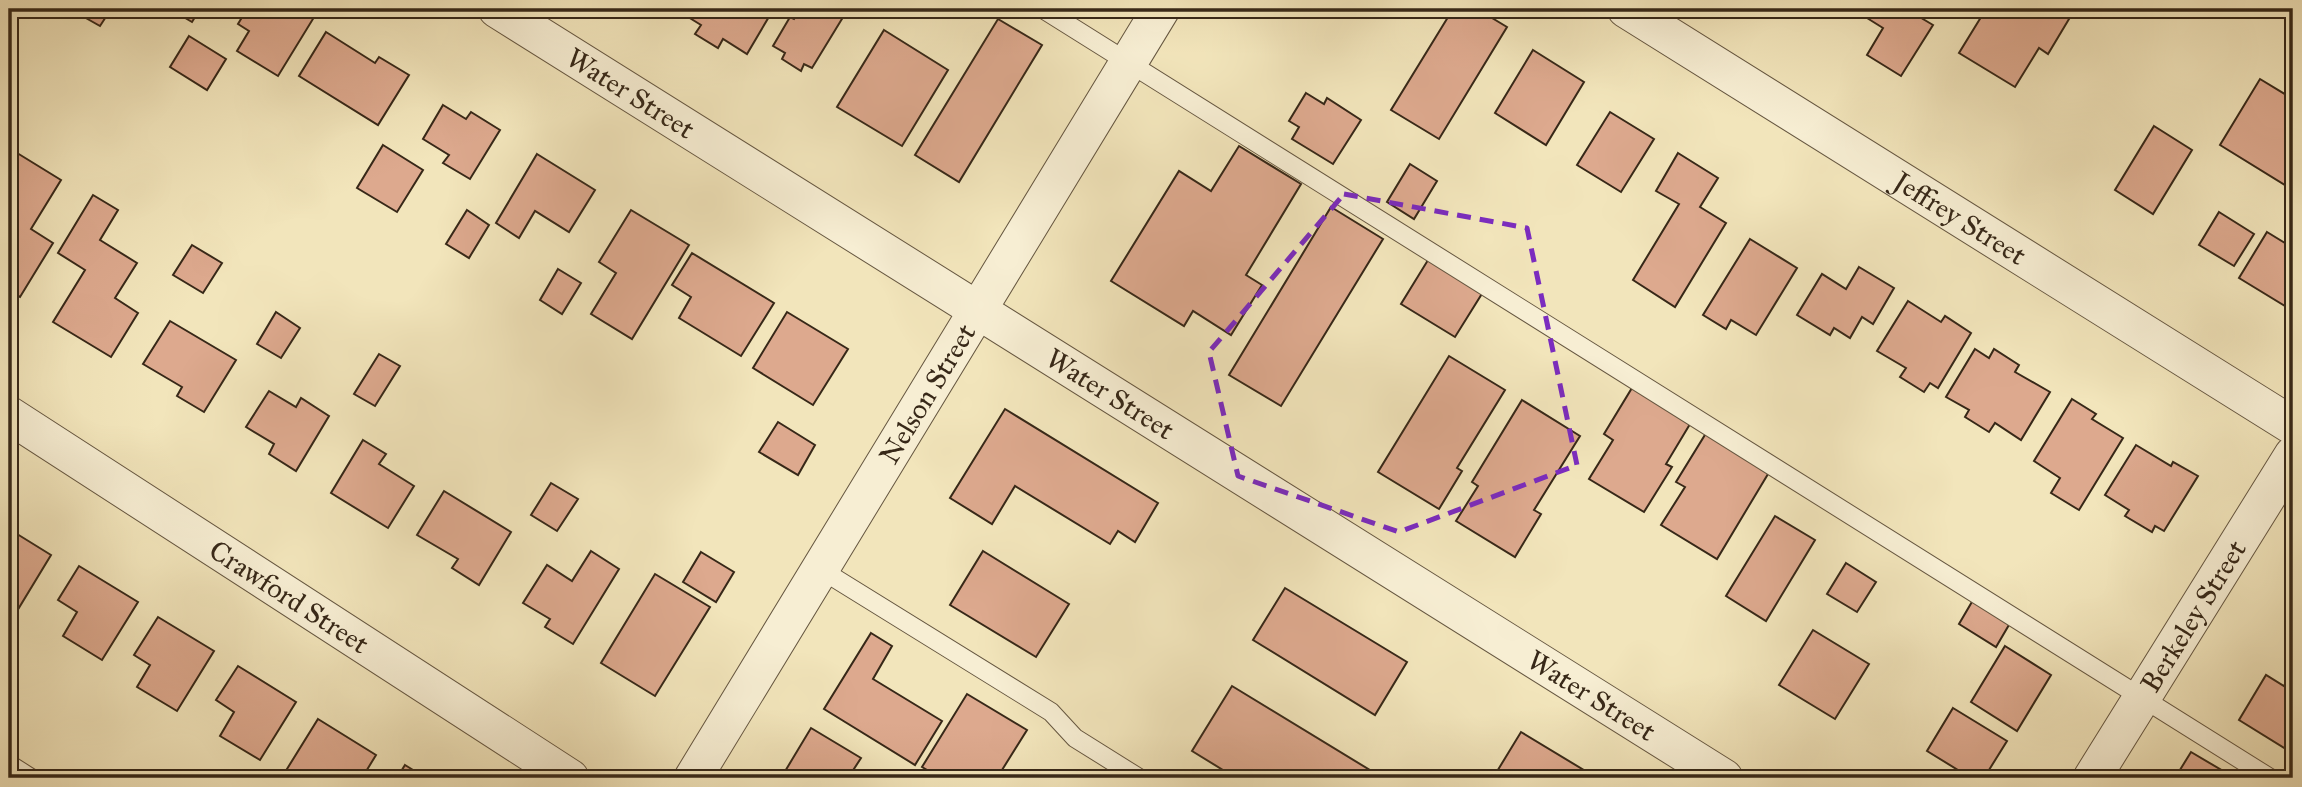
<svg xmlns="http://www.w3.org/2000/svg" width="2302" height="787" viewBox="0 0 2302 787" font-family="'IM FELL Great Primer',serif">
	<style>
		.building { fill: #dda98e; stroke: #372818; stroke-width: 2 }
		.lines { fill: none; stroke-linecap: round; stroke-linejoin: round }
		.lane-casing { stroke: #665741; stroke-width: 20 }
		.street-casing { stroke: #665741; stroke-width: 39 }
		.lane { stroke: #f7eed3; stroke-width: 18 }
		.street { stroke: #f7eed3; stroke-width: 37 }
		.marked { fill: none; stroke: #7b2cbf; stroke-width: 5; stroke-dasharray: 14 9; stroke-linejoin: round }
		.labels { text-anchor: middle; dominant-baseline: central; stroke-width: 5; stroke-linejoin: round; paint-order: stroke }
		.street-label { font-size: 28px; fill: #372818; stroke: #f7eed3 }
	</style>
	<rect width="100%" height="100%" fill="#f2e5bb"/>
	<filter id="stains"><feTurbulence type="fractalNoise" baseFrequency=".00286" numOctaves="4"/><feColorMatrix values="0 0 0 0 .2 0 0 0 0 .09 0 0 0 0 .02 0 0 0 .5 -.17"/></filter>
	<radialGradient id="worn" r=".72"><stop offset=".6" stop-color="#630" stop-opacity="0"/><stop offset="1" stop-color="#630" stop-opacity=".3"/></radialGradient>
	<g class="building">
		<path d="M80 9H111L100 26 77 13Z"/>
		<path d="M170 9H200L192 22Z"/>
		<path d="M247 9H306L316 14 278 76 237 51 249 31 238 24Z"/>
		<path d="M682 9H760L770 15 747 54 723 39 718 48 695 34 701 25 680 12Z"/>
		<path d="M800 9H848L812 68 804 64 801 71 782 59 785 53 773 46 790 17 794 19Z"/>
		<path d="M1453 9H1477L1507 27 1439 139 1391 110Z"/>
		<path d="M1872 9H1906L1933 25 1901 76 1867 55 1883 28 1867 18Z"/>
		<path d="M1986 9H2075L2048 54 2039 48 2015 87 1959 53Z"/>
		<path d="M998 19 1042 45 959 182 915 155Z"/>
		<path d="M884 30 948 70 902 146 837 107Z"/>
		<path d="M326 32 375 63 379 57 409 75 378 125 299 76Z"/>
		<path d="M189 36 226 59 207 90 170 67Z"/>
		<path d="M1533 50 1584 82 1546 145 1495 113Z"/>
		<path d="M2260 79 2293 99V117L2287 128 2293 132V171L2285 185 2220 145Z"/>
		<path d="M1306 93 1324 104 1327 98 1361 120 1333 164 1292 139 1299 127 1289 121Z"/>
		<path d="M443 105 466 119 471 112 500 130 470 179 443 163 449 155 423 139Z"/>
		<path d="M1610 112 1654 139 1621 192 1577 165Z"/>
		<path d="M2154 126 2192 150 2153 214 2115 190Z"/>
		<path d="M383 145 423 170 397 212 357 188Z"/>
		<path d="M1239 146 1301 184 1246 275 1262 285 1231 335 1193 311 1184 326 1111 281 1179 171 1211 191Z"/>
		<path d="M9 148 61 180 31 229 53 243 20 297 9 291Z"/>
		<path d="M1678 153 1718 178 1700 207 1726 223 1675 307 1633 280 1679 204 1656 191Z"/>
		<path d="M537 154 595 190 569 232 535 211 519 238 496 223Z"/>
		<path d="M1410 164 1437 181 1414 219 1387 202Z"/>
		<path d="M93 195 118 210 100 240 137 263 115 298 138 313 111 357 53 322 85 270 58 253Z"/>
		<path d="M1331 207 1383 239 1281 406 1229 375Z"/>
		<path d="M467 210 489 225 469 258 446 244Z"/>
		<path d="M631 210 689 245 632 339 591 314 616 273 599 262Z"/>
		<path d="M2219 212 2254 234 2234 266 2199 245Z"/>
		<path d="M2267 232 2293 248V311L2239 278Z"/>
		<path d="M1750 239 1797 268 1756 335 1731 320 1726 329 1703 315Z"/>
		<path d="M192 245 222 263 203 293 173 275Z"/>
		<path d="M692 253 774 303 741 356 679 318 691 297 672 285Z"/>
		<path d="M1428 260 1483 292 1455 337 1401 304Z"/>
		<path d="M1859 267 1894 288 1873 324 1862 317 1850 338 1834 328 1830 335 1797 315 1822 274 1846 289Z"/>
		<path d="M558 269 581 283 562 314 540 300Z"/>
		<path d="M1908 301 1941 322 1945 316 1971 333 1938 388 1930 383 1924 392 1900 377 1906 368 1877 351Z"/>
		<path d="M276 312 300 328 281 358 257 344Z"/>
		<path d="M787 312 848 349 813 405 753 368Z"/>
		<path d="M170 321 236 360 204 412 177 396 182 387 143 364Z"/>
		<path d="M1975 349 1989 358 1994 349 2019 365 2015 372 2050 392 2021 440 1995 423 1989 432 1965 417 1969 410 1946 397Z"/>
		<path d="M379 354 400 366 375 406 354 394Z"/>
		<path d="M1449 356 1505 390 1457 468 1462 471 1439 509 1378 472Z"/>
		<path d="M1635 383 1693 419 1666 464 1672 467 1644 512 1589 479 1613 440 1604 434Z"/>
		<path d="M269 391 296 407 301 398 329 416 296 471 269 454 274 444 246 427Z"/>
		<path d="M2072 399 2096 414 2092 419 2123 438 2079 510 2051 493 2060 478 2034 461Z"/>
		<path d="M1522 400 1580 436 1534 510 1541 514 1515 557 1456 521 1478 486 1472 482Z"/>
		<path d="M1005 409 1158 503 1135 542 1118 531 1110 544 1015 486 992 524 950 498Z"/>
		<path d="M778 422 815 445 798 475 759 452Z"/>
		<path d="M1708 430 1771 469 1717 559 1661 525 1685 487 1676 482Z"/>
		<path d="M363 440 386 454 379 464 414 486 388 528 331 493Z"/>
		<path d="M2136 445 2171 466 2173 462 2198 476 2164 531 2155 526 2152 532 2125 516 2129 510 2105 495Z"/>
		<path d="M551 483 578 499 557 531 531 515Z"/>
		<path d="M444 491 511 532 479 585 452 568 458 559 417 535Z"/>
		<path d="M1775 516 1815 540 1766 621 1726 596Z"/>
		<path d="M9 529 51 555 17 611 9 606Z"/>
		<path d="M591 551 619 569 573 644 545 627 550 619 523 603 547 565 572 581Z"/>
		<path d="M983 551 1069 604 1036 657 950 605Z"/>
		<path d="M701 552 734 572 716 602 683 582Z"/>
		<path d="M1846 563 1876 582 1857 612 1827 594Z"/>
		<path d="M79 566 138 602 102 660 63 636 77 612 58 600Z"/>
		<path d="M655 574 710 607 655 696 601 663Z"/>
		<path d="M1285 588 1407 662 1375 715 1253 640Z"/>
		<path d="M1976 595 2013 618 1996 647 1959 624Z"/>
		<path d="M158 617 214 651 177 711 137 687 150 665 134 655Z"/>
		<path d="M1813 630 1869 664 1835 719 1779 685Z"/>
		<path d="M871 633 892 646 873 679 942 721 915 765 824 709Z"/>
		<path d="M2005 646 2051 675 2017 731 1971 702Z"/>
		<path d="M238 666 296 702 260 760 220 736 234 712 216 700Z"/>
		<path d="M2293 670V737L2286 749 2239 720 2266 675 2284 686Z"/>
		<path d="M1232 686 1383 778H1236L1192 751Z"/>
		<path d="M967 694 1027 730 997 778H941L922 767Z"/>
		<path d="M1953 708 2007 741 1984 778H1971L1927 751Z"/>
		<path d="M318 719 376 755 362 778 282 777Z"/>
		<path d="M811 728 861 758 852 772 863 778H781Z"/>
		<path d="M1521 732 1597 778H1493Z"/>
		<path d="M2191 752 2235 778H2175Z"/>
		<path d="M405 765 426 778H397Z"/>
	</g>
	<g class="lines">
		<g class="lane-casing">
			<g id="lane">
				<path d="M1043 9 2270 778"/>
				<path d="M820 569 1051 712 1075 738 1139 778"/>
				<path d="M9 764 31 778"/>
			</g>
		</g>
		<g class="street-casing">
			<g id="street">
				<path id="s1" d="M497 9 1724 778"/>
				<path id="s2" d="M1626 9 2293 426"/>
				<path id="s3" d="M9 415 570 778"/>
				<path id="s4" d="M693 778 1161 9"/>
				<path id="s5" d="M2092 778 2293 455"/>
			</g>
		</g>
		<use href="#lane" class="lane"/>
		<use href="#street" class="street"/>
	</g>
	<path class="marked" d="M1344 194 1527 228 1577 465 1399 532 1238 476 1209 352Z"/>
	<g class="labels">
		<g class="street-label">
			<text stroke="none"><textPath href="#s1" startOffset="158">Water Street</textPath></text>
			<text stroke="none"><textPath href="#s2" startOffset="394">Jeffrey Street</textPath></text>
			<text stroke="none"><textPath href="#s4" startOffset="450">Nelson Street</textPath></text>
			<text stroke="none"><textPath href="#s1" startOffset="724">Water Street</textPath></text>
			<text stroke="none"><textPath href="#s3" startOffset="334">Crawford Street</textPath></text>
			<text stroke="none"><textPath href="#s5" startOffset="191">Berkeley Street</textPath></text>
			<text stroke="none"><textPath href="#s1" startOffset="1292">Water Street</textPath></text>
		</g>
	</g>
	<rect width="2302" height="787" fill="none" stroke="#f2e5bb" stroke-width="35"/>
	<rect x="10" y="10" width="2281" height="766" fill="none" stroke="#372818" stroke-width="3.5"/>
	<rect x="18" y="18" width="2267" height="752" fill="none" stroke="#372818" stroke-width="2"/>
	<rect width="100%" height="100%" filter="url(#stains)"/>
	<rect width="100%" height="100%" fill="url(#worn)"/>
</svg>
